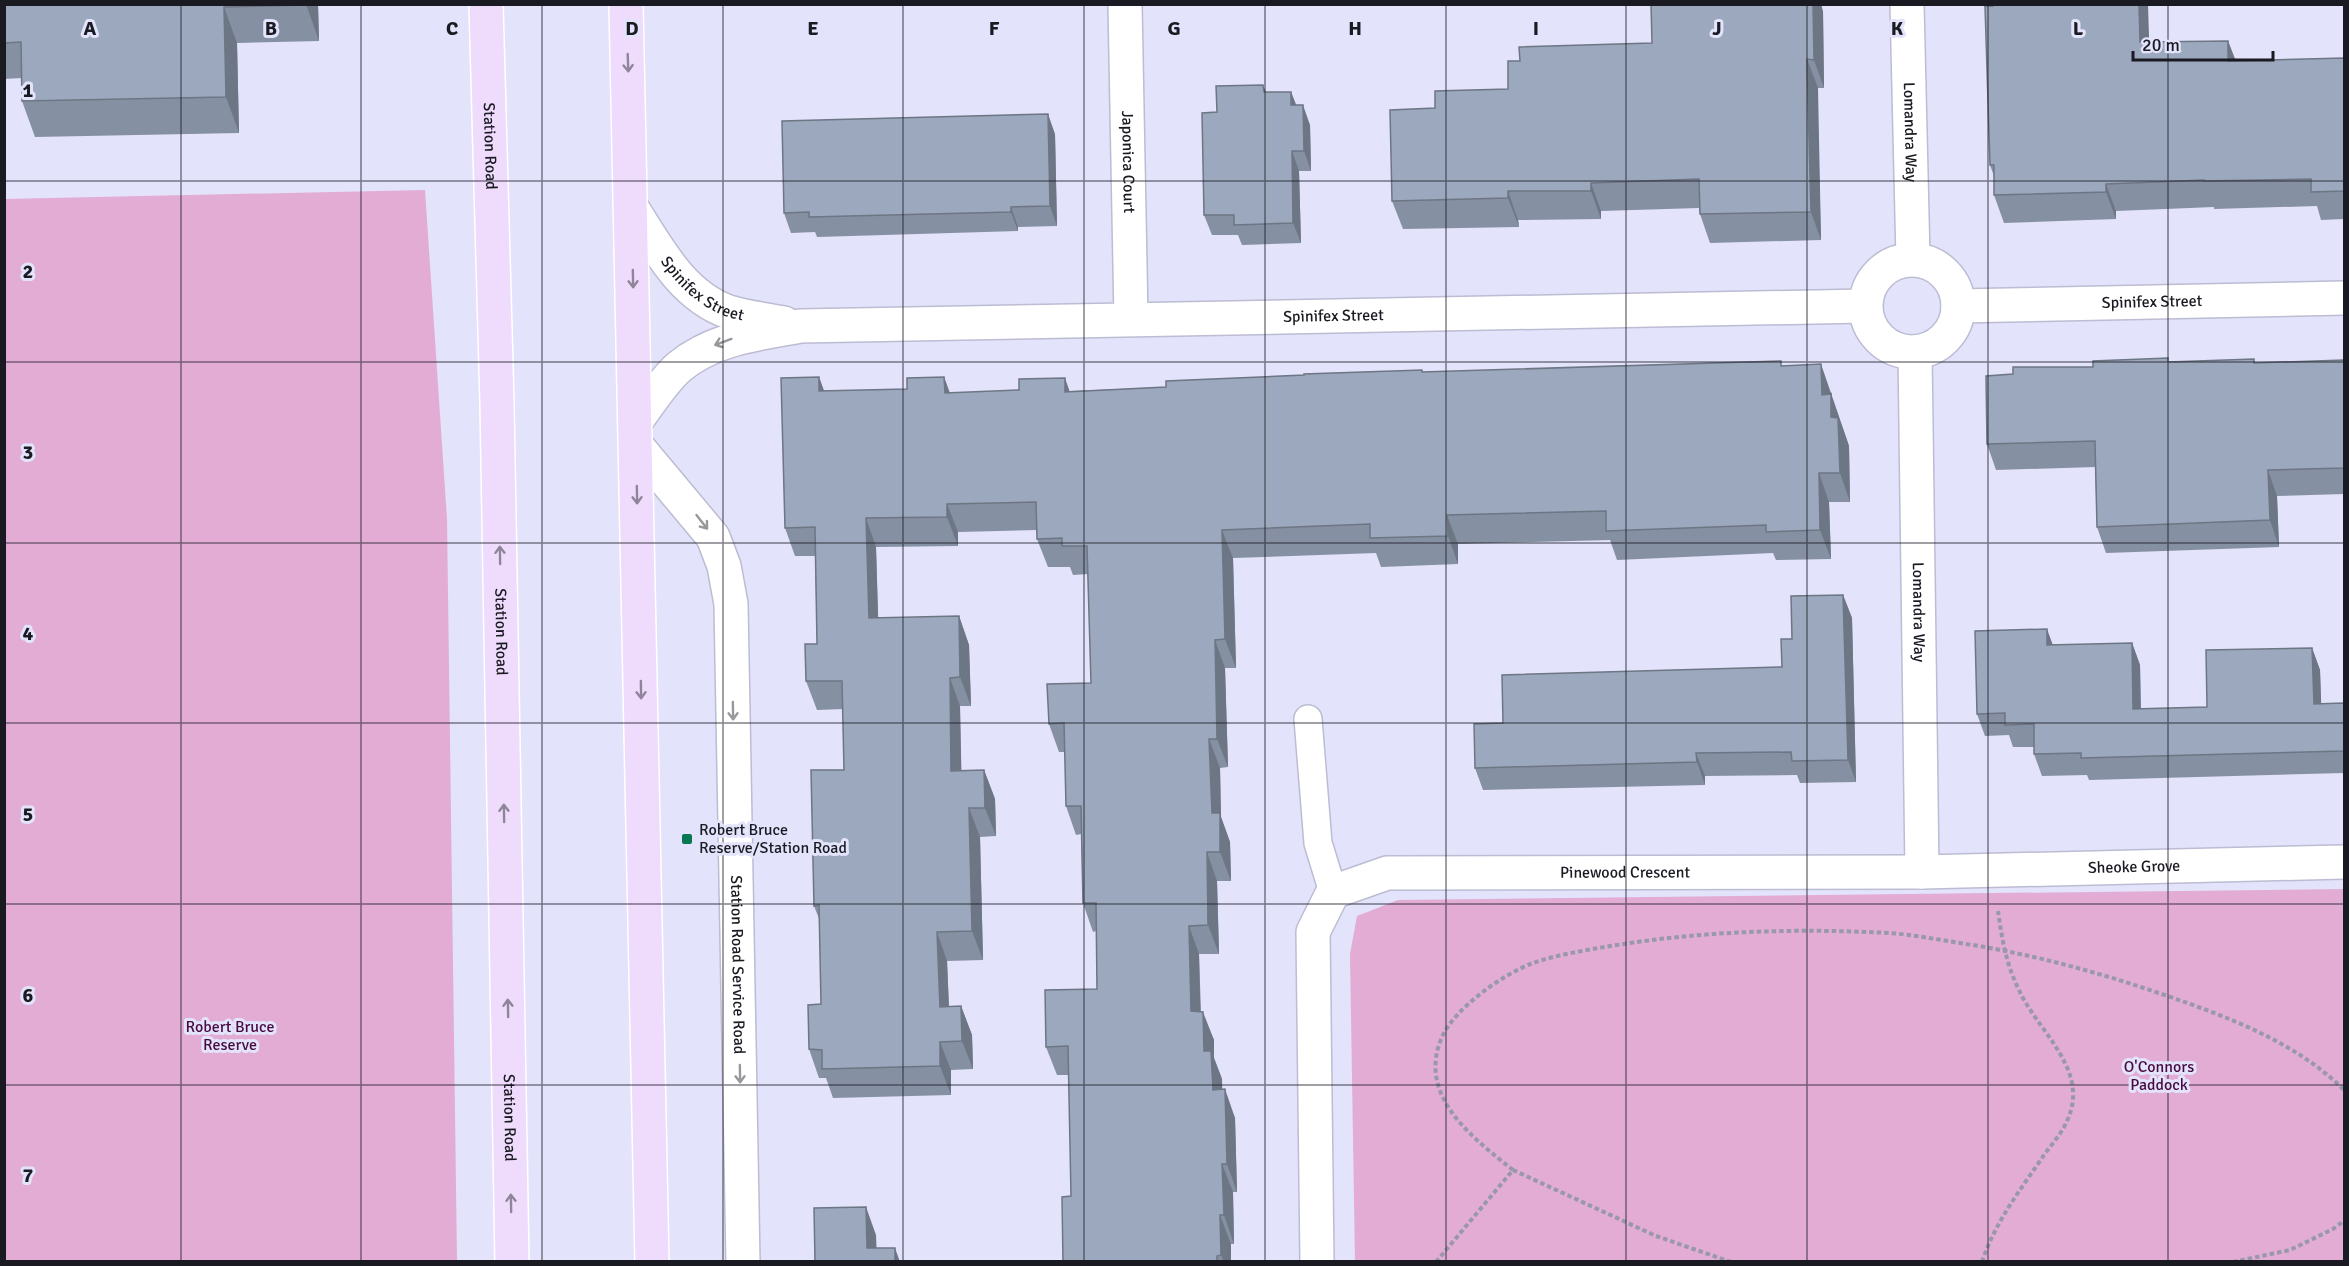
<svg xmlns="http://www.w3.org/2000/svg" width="2349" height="1266" viewBox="0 0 2349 1266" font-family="Signika,sans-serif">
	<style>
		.green { fill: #e2acd5 }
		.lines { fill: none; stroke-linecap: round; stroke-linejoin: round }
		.service-casing { stroke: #bcbcd3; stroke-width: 30 }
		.minor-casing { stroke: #bcbcd3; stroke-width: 36 }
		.primary-casing { stroke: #fff; stroke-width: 36 }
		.path { stroke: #9898aa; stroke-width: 4; stroke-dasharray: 4.5 3; stroke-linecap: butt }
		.service { stroke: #fff; stroke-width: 27 }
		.minor { stroke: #fff; stroke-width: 33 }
		.primary { stroke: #efdcfd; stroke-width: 33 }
		.wall { fill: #8690a3 }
		.shaded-wall { fill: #6d7684 }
		.building { fill: #9ca8bd; stroke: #6d7684; stroke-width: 1.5 }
		.oneway { stroke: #8f859a }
		.oneway2 { stroke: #98989c }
		.grid { fill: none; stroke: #1a1a22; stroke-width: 1.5; stroke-opacity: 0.55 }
		.poi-dot { fill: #097751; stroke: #e3e3fb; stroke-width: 2 }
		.labels { text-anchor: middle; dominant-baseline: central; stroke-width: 6; stroke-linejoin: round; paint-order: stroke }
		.street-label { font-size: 16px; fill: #1a1a22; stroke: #e3e3fb }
		.poi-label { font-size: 16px; fill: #1a1a22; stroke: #e3e3fb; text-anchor: start }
		.park-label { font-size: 16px; fill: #480a3f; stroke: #e3e3fb }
		.grid-label { font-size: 20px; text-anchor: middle; font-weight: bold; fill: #1a1a22; stroke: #e3e3fb; stroke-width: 6; stroke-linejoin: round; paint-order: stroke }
	</style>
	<rect width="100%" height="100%" fill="#e3e3fb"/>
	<g class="green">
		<path d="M425 190 447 519 457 1261H5V199Z"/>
		<path d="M2344 889V1261H1355L1350 954 1357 916 1398 900Z"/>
	</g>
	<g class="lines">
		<g class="service-casing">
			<path id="service" d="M1308 719 1318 843 1333 892"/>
		</g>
		<g class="minor-casing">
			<g id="minor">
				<path id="s1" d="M1125 4 1131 319"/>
				<path id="s2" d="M1907 4 1913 259"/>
				<path id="s3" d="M632 208C657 247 682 296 729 312 746 317 766 320 784 323"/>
				<circle cx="1912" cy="306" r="46"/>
				<path id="s4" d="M1958 306 2344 298"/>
				<path id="s5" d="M1915 352 1922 872"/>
				<path id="s6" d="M636 421C649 404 663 381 679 367 714 338 758 334 800 326L1865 306"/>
				<path id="s7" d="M637 446 713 537 724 566 731 604 743 1262"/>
				<path id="s8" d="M1317 1262 1313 932 1333 892 1387 873 1922 872 2344 862"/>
			</g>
		</g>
		<g class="primary-casing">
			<g id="primary">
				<path id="s9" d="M486 4 497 403 512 1262"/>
				<path d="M626 4 652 1262"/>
			</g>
		</g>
		<g class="path">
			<path d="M1513 1170 1656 1236 1731 1262"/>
			<path d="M1436 1262 1513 1170C1473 1138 1416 1096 1442 1037 1455 1008 1503 974 1533 963 1556 955 1581 951 1605 947 1697 931 1795 928 1889 933 1917 935 1945 941 1973 945 2044 957 2108 975 2176 999 2236 1020 2299 1045 2344 1090"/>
			<path d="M1982 1262C1995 1222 2021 1189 2044 1155 2052 1144 2062 1133 2067 1121 2091 1070 2038 1032 2019 990 2006 964 2002 939 1998 911"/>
			<path d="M2233 1262 2290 1250 2333 1229 2344 1221"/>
		</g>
		<use href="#service" class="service"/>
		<use href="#minor" class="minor"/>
		<use href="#primary" class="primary"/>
	</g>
	<g class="wall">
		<path d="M4 4H318L319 41 237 43 239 133 35 137 22 101V78L4 79Z"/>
		<path d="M1993 6 2149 42 2228 41 2236 61 2344 58V219L2321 220 2317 206 2214 209V207L2116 211V219L2004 223 1994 195V176L1990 165Z"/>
		<path d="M1823 11 1824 88H1818L1817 93 1821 240 1710 243 1700 214 1699 208 1601 211V219L1518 220 1519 227 1403 229 1392 201 1435 108 1508 89 1520 61 1652 43Z"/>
		<path d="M1263 85 1266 92H1291L1296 105 1310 125 1311 171H1299L1301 243 1242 245 1238 235H1212L1204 215 1217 112Z"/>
		<path d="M1055 134 1057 226 1018 227V231L817 237 815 232 791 233 784 213Z"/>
		<path d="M2344 360V494L2277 496 2279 547 2106 553 2097 527 2095 467 1996 470 1987 444 2093 367 2169 362 2256 363Z"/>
		<path d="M1783 366 1832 393V397L1849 446 1850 502H1829L1831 559 1776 560 1773 553 1617 560 1610 540 1458 544V564L1381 567 1376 553 1233 558 1236 668H1225L1228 767 1220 768 1221 817 1230 842 1231 881H1217L1219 954H1199L1201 1012 1214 1040V1058L1222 1079V1089L1235 1118 1237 1192H1233L1234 1244H1231V1262H1063L1071 1196 1069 1075H1057L1046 1047 1097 989 1096 931 1093 932 1083 903 1081 834 1076 835 1066 806 1065 752H1059L1049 724 1091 683 1088 574 1073 575 1070 567H1048L1037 539V530L958 532V546L876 547 878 618 959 616 969 645 971 706H960L961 771 984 770 995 799 996 836 980 837 983 960 947 961 949 1006H961L972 1035 973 1069 951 1070V1095L833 1098 826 1078H819L809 1049 821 1004 820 921 814 906 844 770 843 709 817 710 806 681 817 644 815 556H795L785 528 819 377 824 391 907 389 944 377 950 393 1070 391 1166 387 1304 375 1422 370V372Z"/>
		<path d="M1843 595 1852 618 1856 782 1800 783 1797 775 1705 776V785L1483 790 1475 768 1503 723 1782 667 1792 639Z"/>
		<path d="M2132 643 2140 665 2141 709 2207 707 2312 648 2320 670 2321 704 2344 703V773L2089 780 2087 775 2042 776 2034 754V747H2013L2009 735 1985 736 1977 714 2052 645Z"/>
	</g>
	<g class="shaded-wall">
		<path d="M306 4H318L319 41Z"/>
		<path d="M1813 4H1821L1823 11 1824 88 1814 60Z"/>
		<path d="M2139 4H2148L2150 70 2140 42Z"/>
		<path d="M224 7 237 43 239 133 226 97Z"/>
		<path d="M2228 41 2238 68 2228 61Z"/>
		<path d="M1807 59 1818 88 1821 240 1811 212Z"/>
		<path d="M1291 92 1299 112 1291 105Z"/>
		<path d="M1303 105 1310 125 1311 171 1304 151Z"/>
		<path d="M1048 114 1055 134 1057 226 1050 206Z"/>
		<path d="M1292 151 1299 171 1301 243 1293 223Z"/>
		<path d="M1591 183 1601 211V219L1591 191Z"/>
		<path d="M2106 184 2116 211V219L2106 192Z"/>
		<path d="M1508 191 1518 220 1519 227 1508 198Z"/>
		<path d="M1011 207 1018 227V231L1011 212Z"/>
		<path d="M1821 364 1849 446 1850 502 1840 473 1822 395Z"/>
		<path d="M819 377 829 405 819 391Z"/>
		<path d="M944 377 954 406 945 393Z"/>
		<path d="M1065 378 1075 407 1065 392Z"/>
		<path d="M2268 470 2277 496 2279 547 2270 520Z"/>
		<path d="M1819 473 1829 502 1831 559 1820 530Z"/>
		<path d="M947 504 958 532V546L947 517Z"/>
		<path d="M1447 515 1458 544V564L1448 536Z"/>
		<path d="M866 518 876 547 879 647 869 618Z"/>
		<path d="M1222 530 1233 558 1236 668 1225 639Z"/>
		<path d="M1843 595 1852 618 1856 782 1848 760Z"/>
		<path d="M959 616 969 645 971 706 960 677Z"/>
		<path d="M2047 629 2055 651 2047 645Z"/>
		<path d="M1215 640 1225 668 1228 767 1217 739Z"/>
		<path d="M2132 643 2140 665 2141 731 2133 709Z"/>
		<path d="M2312 648 2320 670 2322 726 2314 704Z"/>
		<path d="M950 678 960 706 962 799 951 771Z"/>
		<path d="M1209 739 1220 768 1221 817 1230 842 1231 881 1220 852 1212 813Z"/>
		<path d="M1696 753 1705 776V785L1697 762Z"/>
		<path d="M984 770 995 799 996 836 985 808Z"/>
		<path d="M969 808 980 837 983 960 972 931Z"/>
		<path d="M1207 852 1217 881 1219 954 1208 925Z"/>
		<path d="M1189 926 1199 954 1201 1040 1191 1011Z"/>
		<path d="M937 932 947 961 950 1035 940 1007Z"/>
		<path d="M961 1006 972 1035 973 1069 962 1041Z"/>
		<path d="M1203 1012 1214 1040V1058L1222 1079 1223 1118 1213 1090 1204 1051Z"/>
		<path d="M940 1042 951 1070V1095L940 1066Z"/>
		<path d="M1225 1089 1235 1118 1237 1192 1227 1164Z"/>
		<path d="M1222 1164 1233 1192 1234 1244 1224 1215Z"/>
		<path d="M866 1207 876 1235 877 1262 867 1248Z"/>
		<path d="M1220 1215 1231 1244V1262H1224L1221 1255Z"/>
		<path d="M895 1248 900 1262H895Z"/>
	</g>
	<g class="building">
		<path d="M4 4H306V5L224 7 226 97 22 101 21 42 4 43Z"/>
		<path d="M1651 4H1813L1814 60 1807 59V65L1811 212 1700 214 1699 179 1591 183V191H1508V198L1392 201 1390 110 1435 108V91L1508 89V61H1520L1519 47 1652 43Z"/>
		<path d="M1993 4H2139L2140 42 2228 41V61L2344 58V191L2311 192V179L2204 181V180L2106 184V192L1994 195V165H1990L1985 6H1993Z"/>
		<path d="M1263 85 1264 92H1291V105H1303L1304 151H1292L1293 223 1234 225V215H1204L1202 113 1217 112 1216 86Z"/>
		<path d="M1048 114 1050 206 1011 207V212L809 217V212L784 213 782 121Z"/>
		<path d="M2168 358V362L2254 359V363L2344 360V468L2268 470 2270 520 2097 527 2095 441 1987 444 1986 376 2013 374V367H2093V361Z"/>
		<path d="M1781 361V366L1821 364 1822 395 1831 394V417L1838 418 1840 473H1819L1820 530 1766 532V525L1606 531V511L1447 515 1448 536 1370 538V524L1222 530 1225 639 1215 640 1217 739H1209L1212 813H1220V852H1207L1208 925 1189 926 1191 1011 1203 1012 1204 1051H1211L1213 1090 1225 1089 1227 1164H1222L1224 1215H1220L1221 1255 1217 1256V1262H1063L1062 1197 1071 1196 1068 1046 1046 1047 1045 990 1097 989 1096 903H1083L1081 806H1066L1064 723 1049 724 1047 684 1091 683 1087 546H1062V538L1037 539 1036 502 947 504V517L866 518 869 618 959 616 960 677 950 678 951 771 984 770 985 808H969L972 931 937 932 940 1007 961 1006 962 1041 940 1042V1066L822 1069V1050L809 1049 808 1005 821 1004 819 905 814 906 811 770H844L842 681H806L805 644H817L815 527 785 528 781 378 819 377V391L907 389V378L944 377 945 393 1019 390V379L1065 378V392L1166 387V381L1304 375V374L1422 370V372Z"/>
		<path d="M1843 595 1848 760 1792 761 1791 752 1696 753 1697 762 1475 768 1474 724 1503 723 1502 675 1782 667 1781 639H1792L1791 596Z"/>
		<path d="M2047 629V645L2132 643 2133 709 2207 707 2206 650 2312 648 2314 704 2344 703V751L2081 758V753L2034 754V724L2005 725V713L1977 714 1975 631Z"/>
		<path d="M866 1207 867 1248H895V1262H815L814 1208Z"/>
	</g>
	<defs><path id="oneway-shaft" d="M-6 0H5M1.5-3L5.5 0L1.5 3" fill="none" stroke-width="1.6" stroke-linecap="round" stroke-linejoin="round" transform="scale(1.5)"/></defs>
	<g class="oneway">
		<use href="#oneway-shaft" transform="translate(628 63) rotate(88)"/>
		<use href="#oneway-shaft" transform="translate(633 279) rotate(89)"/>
		<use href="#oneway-shaft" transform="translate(637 495) rotate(89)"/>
		<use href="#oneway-shaft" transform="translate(500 555) rotate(-91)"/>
		<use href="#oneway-shaft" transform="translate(641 690) rotate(89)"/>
		<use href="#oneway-shaft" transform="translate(504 813) rotate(-91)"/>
		<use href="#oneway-shaft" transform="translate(508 1008) rotate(-91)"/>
		<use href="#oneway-shaft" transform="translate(511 1203) rotate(-91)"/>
	</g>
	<g class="oneway2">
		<use href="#oneway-shaft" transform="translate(723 342) rotate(160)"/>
		<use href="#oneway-shaft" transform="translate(702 522) rotate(52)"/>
		<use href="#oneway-shaft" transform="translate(733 711) rotate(89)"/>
		<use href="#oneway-shaft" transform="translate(740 1074) rotate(89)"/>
	</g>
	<path class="grid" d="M181 4V1262M361 4V1262M542 4V1262M723 4V1262M903 4V1262M1084 4V1262M1265 4V1262M1446 4V1262M1626 4V1262M1807 4V1262M1988 4V1262M2168 4V1262M4 181H2344M4 362H2344M4 543H2344M4 723H2344M4 904H2344M4 1085H2344"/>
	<rect class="poi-dot" x="681" y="833" width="12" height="12" rx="3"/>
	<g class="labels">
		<g class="street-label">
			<text stroke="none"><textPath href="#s2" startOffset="128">Lomandra Way</textPath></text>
			<text stroke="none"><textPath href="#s9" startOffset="142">Station Road</textPath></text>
			<text stroke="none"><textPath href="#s1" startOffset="158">Japonica Court</textPath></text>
			<text stroke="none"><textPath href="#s3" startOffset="110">Spinifex Street</textPath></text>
			<text stroke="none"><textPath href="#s4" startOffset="194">Spinifex Street</textPath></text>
			<text stroke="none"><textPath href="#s6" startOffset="732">Spinifex Street</textPath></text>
			<text stroke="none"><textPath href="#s5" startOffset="260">Lomandra Way</textPath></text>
			<text stroke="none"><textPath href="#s9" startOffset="628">Station Road</textPath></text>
			<text stroke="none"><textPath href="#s8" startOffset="1179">Sheoke Grove</textPath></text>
			<text stroke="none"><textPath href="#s8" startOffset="670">Pinewood Crescent</textPath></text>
			<text stroke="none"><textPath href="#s7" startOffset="549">Station Road Service Road</textPath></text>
			<text stroke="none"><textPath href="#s9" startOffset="1114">Station Road</textPath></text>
		</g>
		<g class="poi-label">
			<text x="699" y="830">Robert Bruce<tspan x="699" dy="18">Reserve/Station Road</tspan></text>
		</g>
		<g class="park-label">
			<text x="230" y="1027">Robert Bruce<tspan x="230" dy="18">Reserve</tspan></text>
			<text x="2159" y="1067">O'Connors<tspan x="2159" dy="18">Paddock</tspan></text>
		</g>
	</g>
	<g class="grid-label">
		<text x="90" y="35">A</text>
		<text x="271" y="35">B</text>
		<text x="452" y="35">C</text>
		<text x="632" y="35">D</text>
		<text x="813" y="35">E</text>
		<text x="994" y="35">F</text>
		<text x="1174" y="35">G</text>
		<text x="1355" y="35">H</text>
		<text x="1536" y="35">I</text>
		<text x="1717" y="35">J</text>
		<text x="1897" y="35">K</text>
		<text x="2078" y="35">L</text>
		<text x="28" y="97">1</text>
		<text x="28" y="278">2</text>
		<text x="28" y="459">3</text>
		<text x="28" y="640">4</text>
		<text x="28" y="821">5</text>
		<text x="28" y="1002">6</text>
		<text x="28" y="1182">7</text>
	</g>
	<rect width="2349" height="1266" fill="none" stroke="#1a1a22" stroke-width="12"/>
	<path d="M2133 51v9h140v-9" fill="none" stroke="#1a1a22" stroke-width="3"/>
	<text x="2142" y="51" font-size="18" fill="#1a1a22" stroke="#e3e3fb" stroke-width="4.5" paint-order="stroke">20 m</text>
</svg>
